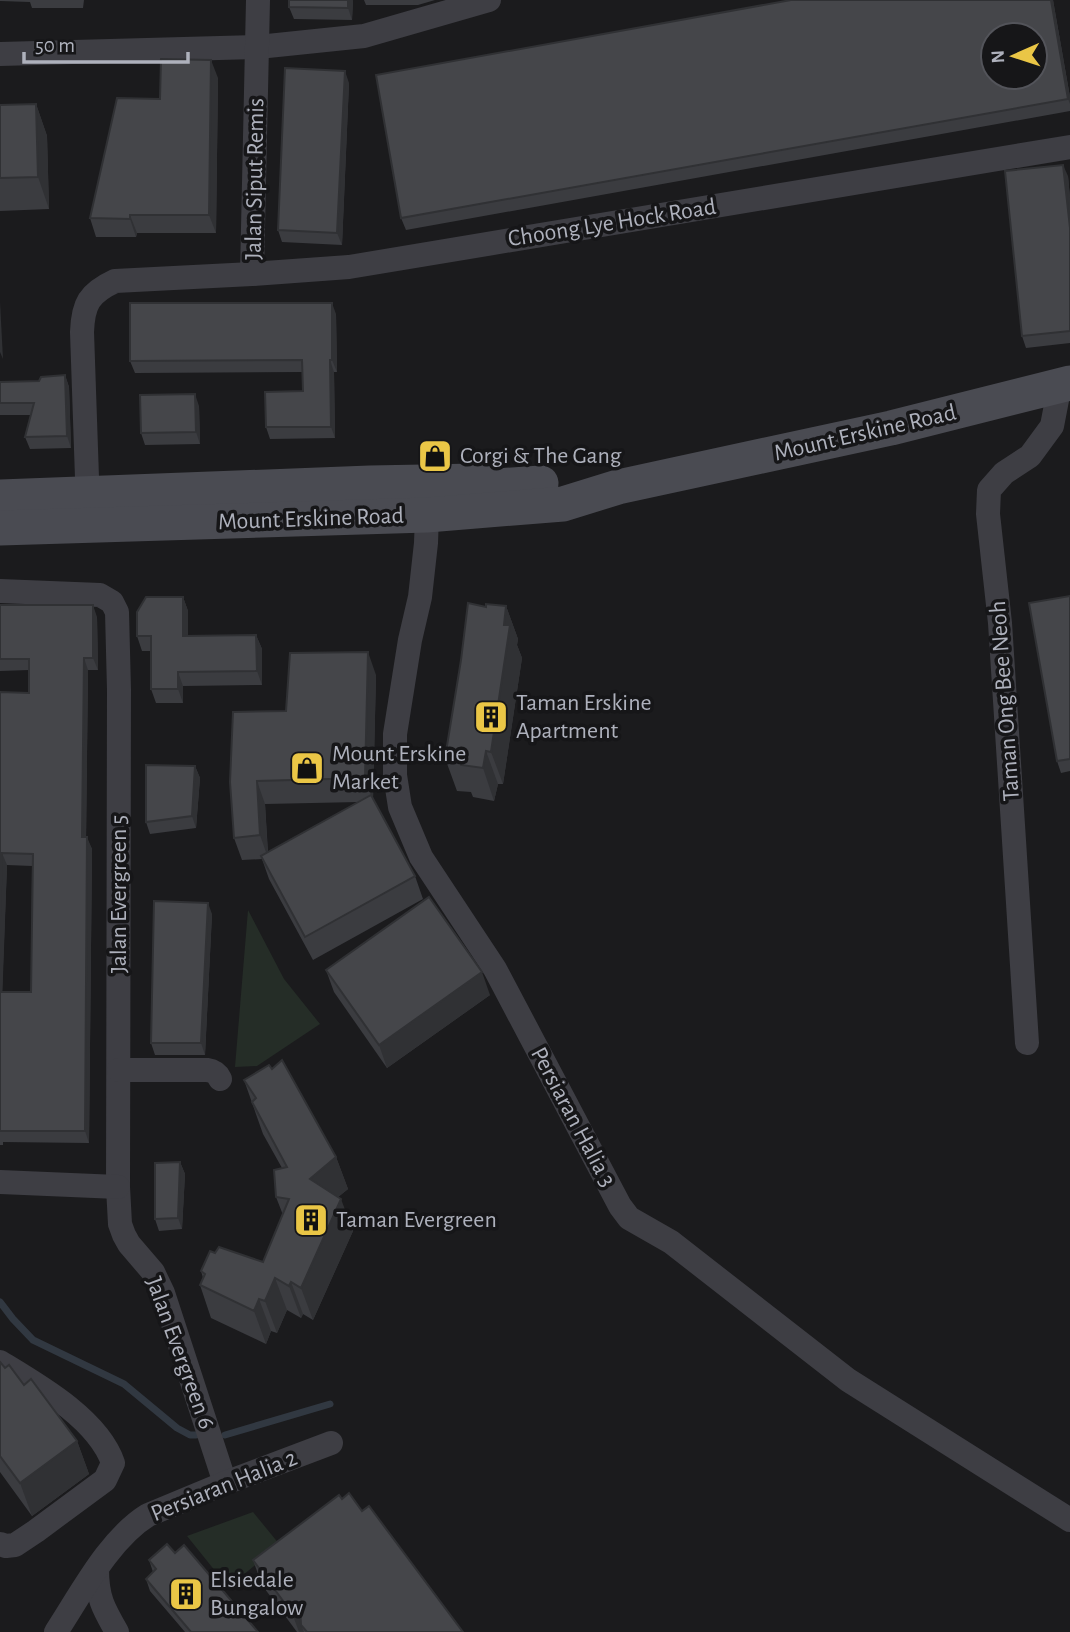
<svg xmlns="http://www.w3.org/2000/svg" width="1070" height="1632" viewBox="0 0 1070 1632" font-family="'Alegreya Sans',sans-serif">
	<style>
		.green { fill: #252d27 }
		.lines { fill: none; stroke-linecap: round; stroke-linejoin: round }
		.stream { stroke: #313841; stroke-width: 7 }
		.street { stroke: #3e3e44; stroke-width: 24 }
		.secondary { stroke: #4a4b52; stroke-width: 35 }
		.wall { fill: #3b3c40; fill-rule: evenodd }
		.shaded-wall { fill: #303134 }
		.building { fill: #45464a; stroke: #303134; stroke-width: 2; fill-rule: evenodd }
		.labels { text-anchor: middle; dominant-baseline: central; stroke-width: 7; stroke-linejoin: round; paint-order: stroke }
		.street-label { font-size: 24px; fill: #aeb1bc; stroke: #161618 }
		.poi-label { font-size: 24px; fill: #aeb1bc; stroke: #161618; text-anchor: start }
	</style>
	<rect width="100%" height="100%" fill="#1b1b1d"/>
	<g class="green">
		<path d="M248 910 284 979 320 1024 257 1066 235 1067Z"/>
		<path d="M253 1512 280 1545 228 1587 187 1536Z"/>
	</g>
	<g class="lines">
		<g class="stream">
			<path d="M0 1302 13 1319 33 1340 124 1384 177 1428 190 1435H196"/>
			<path d="M225 1435 330 1404"/>
		</g>
		<g class="street">
			<path d="M0 54 258 47 364 36 489 0"/>
			<path d="M252 274 258 0"/>
			<path d="M88 507 82 332C83 304 89 293 115 281L252 274 349 267 1070 147"/>
			<path d="M427 515 426 543 420 597 410 640 395 734V775L400 807 421 857 495 969 620 1206 629 1218 671 1242 848 1380 1070 1520"/>
			<path d="M0 591 100 595 112 602 117 612 119 690 118 1187 120 1224 124 1235 129 1244 153 1272 163 1293 225 1483"/>
			<path d="M1027 1043 1000 623 988 514 989 490 1004 473 1030 456 1052 426 1057 400 1051 389"/>
			<path d="M119 1070H207C214 1071 217 1073 220 1079"/>
			<path d="M0 1182 118 1187"/>
			<path d="M0 1362C38 1385 98 1419 113 1463L105 1480 36 1531 15 1545 6 1546 0 1544"/>
			<path d="M97 1569C97 1597 103 1608 117 1632"/>
			<path d="M56 1632C81 1594 109 1539 148 1515L225 1483 331 1443"/>
		</g>
		<g class="secondary">
			<path d="M0 497 370 483 477 481 497 486 541 483"/>
			<path d="M0 528 427 515 563 504 618 487 891 428 1070 383"/>
		</g>
	</g>
	<g class="wall">
		<path d="M0 0H84L83 8H32L30 2 0 1Z"/>
		<path d="M289 0H353L352 20 294 19 289 7Z"/>
		<path d="M364 0H435L418 5H366Z"/>
		<path d="M791 0H1053L1070 97V111L406 230 401 218Z"/>
		<path d="M218 78 216 233H137L136 237H96L90 218 160 99Z"/>
		<path d="M349 83 342 245 282 242 278 230Z"/>
		<path d="M36 104 47 136 49 209 0 211V105Z"/>
		<path d="M1068 176 1070 198V343L1026 348 1022 336Z"/>
		<path d="M336 314 337 372H334L335 438 270 439 266 427 303 391 302 372 135 373 130 361Z"/>
		<path d="M65 375 69 387 71 448 30 449 25 437 31 415H0V382L39 381Z"/>
		<path d="M199 406 200 444 145 445 141 433Z"/>
		<path d="M1070 596V771L1061 773 1057 761Z"/>
		<path d="M183 597 188 611V636L256 635 262 649V685L183 686V703H156L151 689V651H142L137 636Z"/>
		<path d="M0 605 97 617 98 670H88L86 837 92 849 89 1143 3 1142V1145H0V692L29 693V670L0 671ZM7 865 32 866 31 992H2Z"/>
		<path d="M506 606 518 639 517 645 522 658 503 784H498L494 801 473 797 471 792 457 791 445 758 486 607Z"/>
		<path d="M376 675 373 799 415 876 423 899 313 960 269 879 262 859 242 860 234 838 286 711ZM359 802 268 852 265 804Z"/>
		<path d="M195 766 200 778 196 828 150 834 146 822Z"/>
		<path d="M212 914 205 1055H155L151 1043Z"/>
		<path d="M326 970 490 995 387 1068 334 992Z"/>
		<path d="M244 1080 336 1157 348 1189 338 1197 353 1231 313 1320 303 1314 301 1318 287 1310 277 1333 271 1331 266 1344 211 1318 200 1285 203 1278 201 1271 215 1253 263 1262 283 1215 276 1197 282 1168 263 1134Z"/>
		<path d="M180 1162 185 1174 182 1229 159 1231 155 1219Z"/>
		<path d="M0 1362 5 1368 24 1385 77 1441 89 1474 32 1516 0 1472Z"/>
		<path d="M342 1499 362 1511 463 1632H297L262 1585 253 1560Z"/>
		<path d="M175 1553 258 1632H185L150 1591 146 1579 153 1572 149 1560Z"/>
	</g>
	<g class="shaded-wall">
		<path d="M348 0H353L352 20 348 8Z"/>
		<path d="M1051 0H1053L1070 97V104L1068 99Z"/>
		<path d="M211 60 218 78 216 233 209 215Z"/>
		<path d="M345 71 349 83 342 245 337 233Z"/>
		<path d="M36 104 47 136 49 209 38 177Z"/>
		<path d="M1063 165 1068 176 1070 198V228Z"/>
		<path d="M130 215 137 233 136 237 130 219Z"/>
		<path d="M0 302 3 359 0 352Z"/>
		<path d="M332 303 336 314 337 372 332 360Z"/>
		<path d="M330 360 334 372 335 438 331 427Z"/>
		<path d="M65 375 69 387 71 448 67 436Z"/>
		<path d="M195 394 199 406 200 444 196 432Z"/>
		<path d="M183 597 188 611V650L183 636Z"/>
		<path d="M93 605 97 617 98 670 93 658Z"/>
		<path d="M506 606 518 639 517 645 522 658 503 784 491 752Z"/>
		<path d="M256 635 262 649V685L257 671Z"/>
		<path d="M368 652 376 675 373 801 365 778Z"/>
		<path d="M84 658 88 670 86 848 82 837Z"/>
		<path d="M178 672 183 686V703L178 689Z"/>
		<path d="M486 751 498 784 494 801 483 768Z"/>
		<path d="M195 766 200 778 196 828 192 816Z"/>
		<path d="M257 781 265 804 268 858 260 835Z"/>
		<path d="M87 837 92 849 89 1143 85 1131Z"/>
		<path d="M2 853 7 865 2 1004 0 999V918Z"/>
		<path d="M208 903 212 914 205 1055 201 1043Z"/>
		<path d="M482 972 490 995 387 1068 379 1045Z"/>
		<path d="M336 1157 348 1189 321 1211 310 1179Z"/>
		<path d="M180 1162 185 1174 182 1229 178 1218Z"/>
		<path d="M341 1199 353 1231 313 1320 301 1288Z"/>
		<path d="M275 1278 287 1310 277 1333 265 1301Z"/>
		<path d="M291 1282 303 1314 301 1318 289 1286Z"/>
		<path d="M259 1299 271 1331 266 1344 254 1311Z"/>
		<path d="M77 1441 89 1474 32 1516 20 1483Z"/>
		<path d="M300 1605 301 1625 304 1632H299L292 1613Z"/>
	</g>
	<g class="building">
		<path d="M289 0H348V8L289 7Z"/>
		<path d="M791 0H1051L1068 99 401 218 376 75ZM993 35H1035V77H993Z"/>
		<path d="M161 59 211 60 209 215H130V219L90 218 117 98 160 99Z"/>
		<path d="M285 68 345 71 337 233 278 230Z"/>
		<path d="M36 104 38 177 0 178V105Z"/>
		<path d="M1063 165 1070 228V331L1022 336 1005 171Z"/>
		<path d="M130 303H332V360H330L331 427H266L265 392 303 391 302 360 130 361Z"/>
		<path d="M65 375 67 436 25 437 34 403H0V382L39 381 41 377Z"/>
		<path d="M195 394 196 432 141 433 140 395Z"/>
		<path d="M1070 596V759L1057 761 1029 603Z"/>
		<path d="M146 597H183V636L256 635 257 671 178 672V689H151V636H137V612Z"/>
		<path d="M468 603 486 607V604L506 606 504 625H510L491 752 486 751 483 768 461 765V760L445 758 461 660Z"/>
		<path d="M0 605H93V658H84L82 837H87L85 1131H0V992H31L33 854 2 853 0 918V692L29 693V659H0Z"/>
		<path d="M368 652 365 778 257 781 260 835 234 838 230 782 233 712 286 711 290 653Z"/>
		<path d="M146 765 195 766 192 816 146 822Z"/>
		<path d="M371 795 415 876 305 937 261 856Z"/>
		<path d="M429 897 482 972 379 1045 326 970Z"/>
		<path d="M154 901 208 903 201 1043H151Z"/>
		<path d="M282 1060 336 1157 310 1179 341 1199 301 1288 291 1282 289 1286 275 1278 265 1301 259 1299 254 1311 200 1285 205 1274 201 1271 210 1251 215 1253 219 1247 263 1262 289 1199 276 1197 274 1170 287 1167 252 1102 256 1098 244 1080 269 1065 272 1069Z"/>
		<path d="M180 1162 178 1218 155 1219V1163Z"/>
		<path d="M0 1362 5 1368 9 1365 24 1385 31 1379 77 1441 20 1483 0 1456Z"/>
		<path d="M349 1493 362 1511 369 1506 463 1632H307L301 1625 300 1605 292 1613 253 1560 339 1495 342 1499Z"/>
		<path d="M167 1544 175 1553 184 1545 258 1632H191L146 1579 156 1569 149 1560Z"/>
	</g>
	<defs>
		<g id="shop-square" transform="scale(1.75)"><rect x="-9" y="-9" width="18" height="18" rx="4" fill="#eac646" stroke="#161618"/><path d="M-5-2.5h2.3a2.7 3.5 0 0 1 5.4 0H5L5.5 6h-11ZM-1.5-2.5h3a1.5 2.3 0 0 0-3 0Z" fill="#111"/></g>
		<g id="building-square" transform="scale(1.75)"><rect x="-9" y="-9" width="18" height="18" rx="4" fill="#eac646" stroke="#161618"/><path d="M-4-6H4V6H1V3H-1V6H-4ZM-2.5-4.3h1.7v1.8h-1.7ZM.8-4.3h1.7v1.8H.8ZM-2.5-1h1.7V.8h-1.7ZM.8-1h1.7V.8H.8Z" fill="#111"/></g>
	</defs>
	<g fill-rule="evenodd">
		<use href="#shop-square" x="435" y="456"/>
		<use href="#building-square" x="491" y="717"/>
		<use href="#shop-square" x="307" y="768"/>
		<use href="#building-square" x="311" y="1220"/>
		<use href="#building-square" x="186" y="1594"/>
	</g>
	<g class="labels">
		<g class="street-label">
			<text transform="translate(255 179) rotate(-89)">Jalan Siput Remis</text>
			<text transform="translate(612 223) rotate(-9)">Choong Lye Hock Road</text>
			<text transform="translate(865 433) rotate(-13)">Mount Erskine Road</text>
			<text transform="translate(311 519) rotate(-2)">Mount Erskine Road</text>
			<text transform="translate(1005 701) rotate(-94)">Taman Ong Bee Neoh</text>
			<text transform="translate(119 894) rotate(-90)">Jalan Evergreen 5</text>
			<text transform="translate(573 1117) rotate(62)">Persiaran Halia 3</text>
			<text transform="translate(180 1353) rotate(70)">Jalan Evergreen 6</text>
			<text transform="translate(224 1486) rotate(-22)">Persiaran Halia 2</text>
		</g>
		<g class="poi-label">
			<text x="460" y="456">Corgi &amp; The Gang</text>
			<text x="516" y="703">Taman Erskine<tspan x="516" dy="28">Apartment</tspan></text>
			<text x="332" y="754">Mount Erskine<tspan x="332" dy="28">Market</tspan></text>
			<text x="336" y="1220">Taman Evergreen</text>
			<text x="210" y="1580">Elsiedale<tspan x="210" dy="28">Bungalow</tspan></text>
		</g>
	</g>
	<g transform="translate(1014 56) rotate(267)"><circle r="33" fill="#161618" stroke="#53545a" stroke-width="2"/>
	<path d="M0-5L12 26L0 18L-12 26Z" fill="#eac646"/>
	<text y="-10" font-size="19" font-weight="bold" text-anchor="middle" fill="#aeb1bc">N</text>
	</g>
	<path d="M24 52v10h164v-10" fill="none" stroke="#aeb1bc" stroke-width="3.5"/>
	<text x="35" y="52" font-size="21" fill="#aeb1bc" stroke="#161618" stroke-width="5" paint-order="stroke">50 m</text>
</svg>
